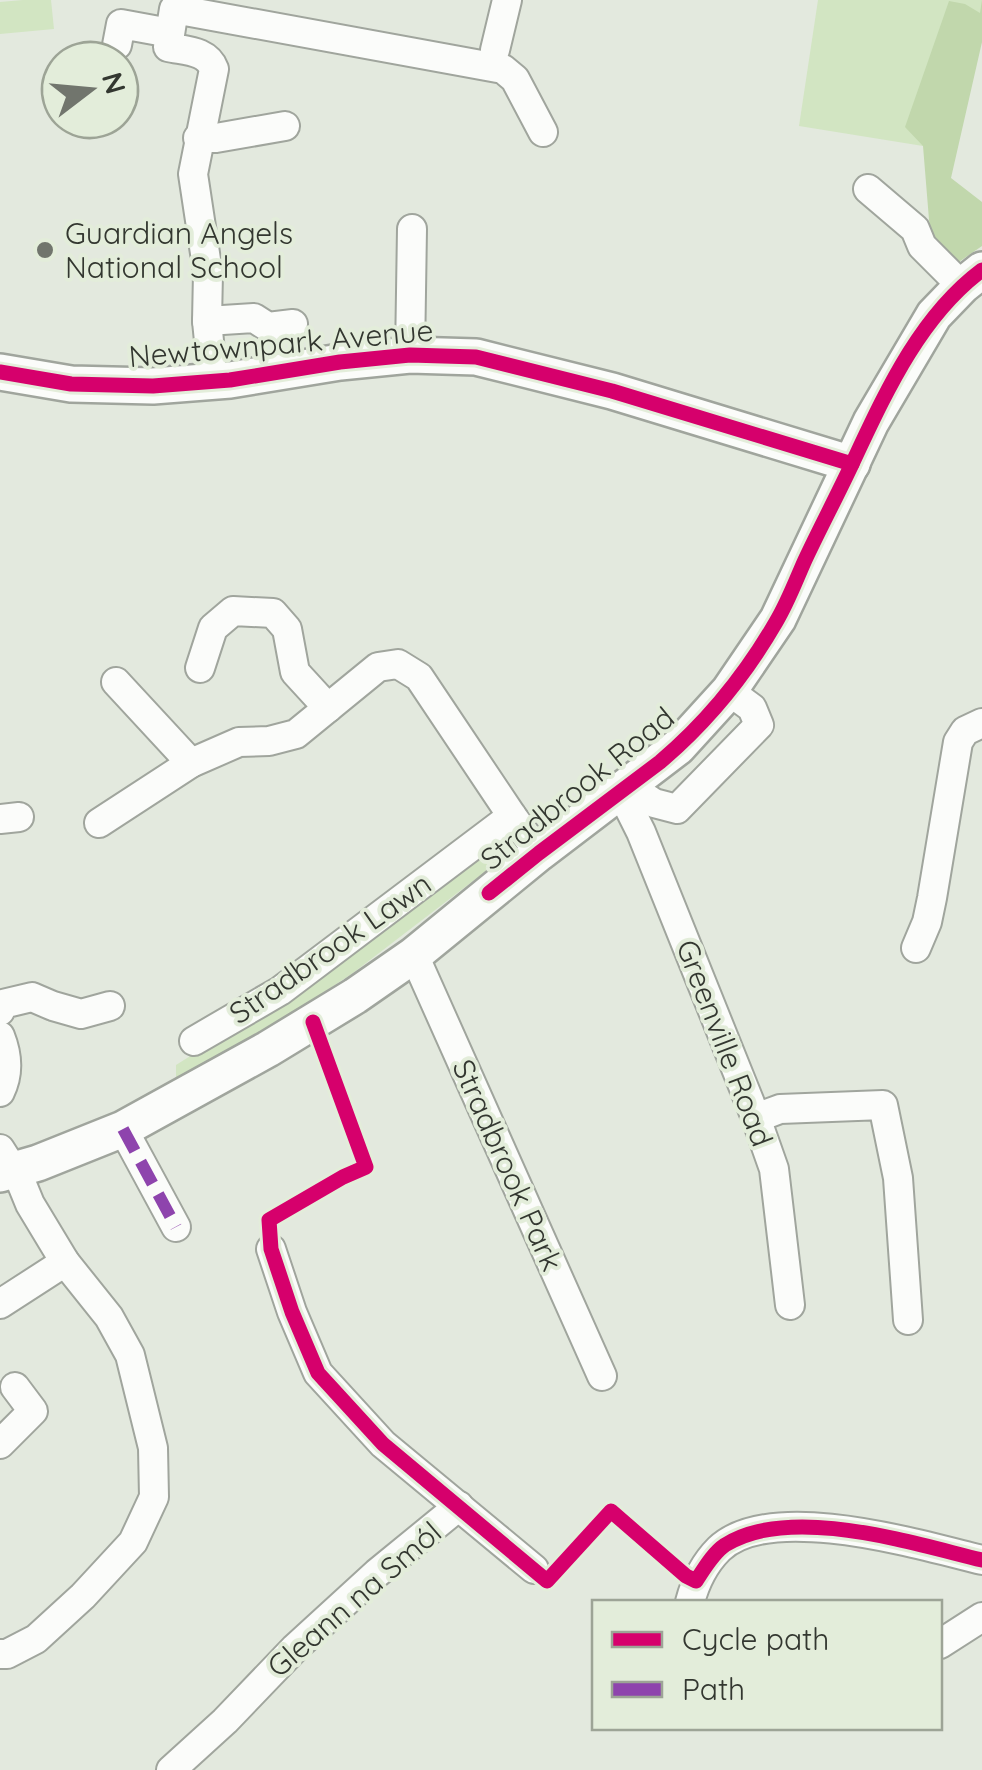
<svg xmlns="http://www.w3.org/2000/svg" width="982" height="1770" viewBox="0 0 982 1770" font-family="Quicksand,sans-serif">
	<style>
		.green { fill: #d2e5c2 }
		.forest { fill: #c1d7ac }
		.lines { fill: none; stroke-linecap: round; stroke-linejoin: round }
		.minor-casing { stroke: #a0a59d; stroke-width: 32 }
		.major-casing { stroke: #a0a59d; stroke-width: 40 }
		.minor { stroke: #fbfcfa; stroke-width: 28 }
		.major { stroke: #fbfcfa; stroke-width: 35 }
		.quiet { stroke: #8e44ad; stroke-width: 12; stroke-dasharray: 25 12; stroke-linecap: butt }
		.cycleway-casing { stroke: #e3edda; stroke-width: 21 }
		.cycleway { stroke: #d6006c; stroke-width: 15 }
		.poi-dot { fill: #71756d; stroke: #e3edda; stroke-width: 4 }
		.labels { text-anchor: middle; dominant-baseline: central; stroke-width: 8; stroke-linejoin: round; paint-order: stroke }
		.poi-label { font-size: 30px; fill: #333730; stroke: #e3edda; text-anchor: start }
		.street-label { font-size: 30px; fill: #333730; stroke: #e3edda }
	</style>
	<rect width="100%" height="100%" fill="#e3e9de"/>
	<g class="green">
		<path d="M23 0H51L54 29 0 34V2Z"/>
		<path d="M818 0H982V42L923 146 799 126Z"/>
		<path d="M508 829V846L499 861 353 973 176 1090V1065L289 994Z"/>
	</g>
	<path class="forest" d="M982 0V42L951 178 982 202V246L953 266 931 244 923 146 905 127 949 1 965 4 980 13Z"/>
	<g class="lines">
		<g class="minor-casing">
			<g id="minor">
				<path d="M117 45 121 24 170 33"/>
				<path d="M495 50 507 0"/>
				<path d="M198 138H216L285 126"/>
				<path d="M868 189 915 229 922 246 962 286"/>
				<path d="M207 321 254 318 268 327 293 324"/>
				<path d="M410 355 412 229"/>
				<path d="M213 381 207 321 208 273 193 174 214 69C207 50 185 51 168 47L174 9 503 69 515 79 543 132"/>
				<path d="M200 668 213 628 233 611 273 613 287 629 295 672 328 708"/>
				<path d="M116 682 191 763"/>
				<path d="M628 786 654 803 677 809 759 725 752 708 729 691"/>
				<path d="M618 794 629 808 641 832 756 1118 774 1169 790 1305"/>
				<path d="M0 819 19 817"/>
				<path d="M99 823 191 763 239 742 269 741 296 734 378 667 398 664 419 677 512 816 539 853"/>
				<path d="M916 948 927 922 932 898 958 742 965 731 982 723"/>
				<path d="M414 955 602 1376"/>
				<path d="M0 1011 3 1004 32 997 53 1006 81 1014 110 1006"/>
				<path d="M0 1036C8 1056 9 1074 0 1092"/>
				<path d="M194 1041 280 991 512 816"/>
				<path d="M756 1118 780 1109 883 1105 898 1178 908 1320"/>
				<path d="M123 1129 176 1227"/>
				<path d="M0 1149 21 1182 30 1204 65 1262 109 1317 130 1355 153 1448 154 1497 133 1542 83 1596 36 1639 7 1654H0"/>
				<path d="M271 1249 292 1312 318 1373 383 1444 534 1569"/>
				<path d="M0 1304 65 1262"/>
				<path d="M0 1444 33 1411 15 1387"/>
				<path d="M690 1602C695 1583 704 1564 719 1549 770 1500 920 1545 982 1560"/>
				<path d="M940 1644 982 1617"/>
				<path d="M171 1770 225 1721 295 1648 377 1573 459 1506"/>
			</g>
		</g>
		<g class="major-casing">
			<g id="major">
				<path d="M0 372 71 384 153 386 230 380 340 362 410 355 476 357 612 391 852 464"/>
				<path d="M0 1174 38 1163 123 1129 268 1049 355 996 414 955 539 853 678 747 729 691 778 619 871 422 934 315 962 286 982 270"/>
			</g>
		</g>
		<use href="#minor" class="minor"/>
		<use href="#major" class="major"/>
		<path class="quiet" d="M123 1129 176 1227"/>
		<g class="cycleway-casing">
			<g id="cycleway">
				<path d="M0 372 71 384 153 386 230 380 340 362 410 355 476 357 612 391 852 464"/>
				<path d="M489 893 539 853 660 762C706 723 746 674 776 622 788 602 796 580 805 560 820 528 837 496 852 464 885 394 919 317 982 270"/>
				<path d="M313 1022 366 1167 343 1177 269 1220 271 1249 292 1312 318 1373 383 1444 547 1581 611 1511 686 1576 696 1581C704 1569 713 1553 725 1545 790 1504 911 1543 982 1560"/>
			</g>
		</g>
		<use href="#cycleway" class="cycleway"/>
	</g>
	<circle class="poi-dot" cx="45" cy="250" r="10"/>
	<g class="labels">
		<g class="poi-label">
			<text x="65" y="233">Guardian Angels<tspan x="65" dy="34">National School</tspan></text>
		</g>
		<g class="street-label">
			<text transform="translate(281 343) rotate(-5)">Newtownpark Avenue</text>
			<text transform="translate(577 788) rotate(-39)">Stradbrook Road</text>
			<text transform="translate(330 948) rotate(-35)">Stradbrook Lawn</text>
			<text transform="translate(725 1043) rotate(69)">Greenville Road</text>
			<text transform="translate(508 1165) rotate(66)">Stradbrook Park</text>
			<text transform="translate(354 1599) rotate(-41)">Gleann na Smól</text>
		</g>
	</g>
	<rect x="592" y="1600" width="350" height="130" fill="#e3edda" stroke="#9da496" stroke-width="2.5"/>
	<rect x="612" y="1632" width="50" height="15" fill="#d6006c" stroke="#9da496" stroke-width="2.5"/>
	<text x="682" y="1650" font-size="30" fill="#333730">Cycle path</text>
	<rect x="612" y="1682" width="50" height="15" fill="#8e44ad" stroke="#9da496" stroke-width="2.5"/>
	<text x="682" y="1700" font-size="30" fill="#333730">Path</text>
	<g transform="translate(90 90) rotate(74)"><circle r="48" fill="#e3edda" stroke="#9da496" stroke-width="2.5"/>
	<path d="M0-8L18 38L0 25L-18 38Z" fill="#71756d"/>
	<text y="-15" font-size="28" font-weight="bold" text-anchor="middle" fill="#333730">N</text>
	</g>
</svg>
